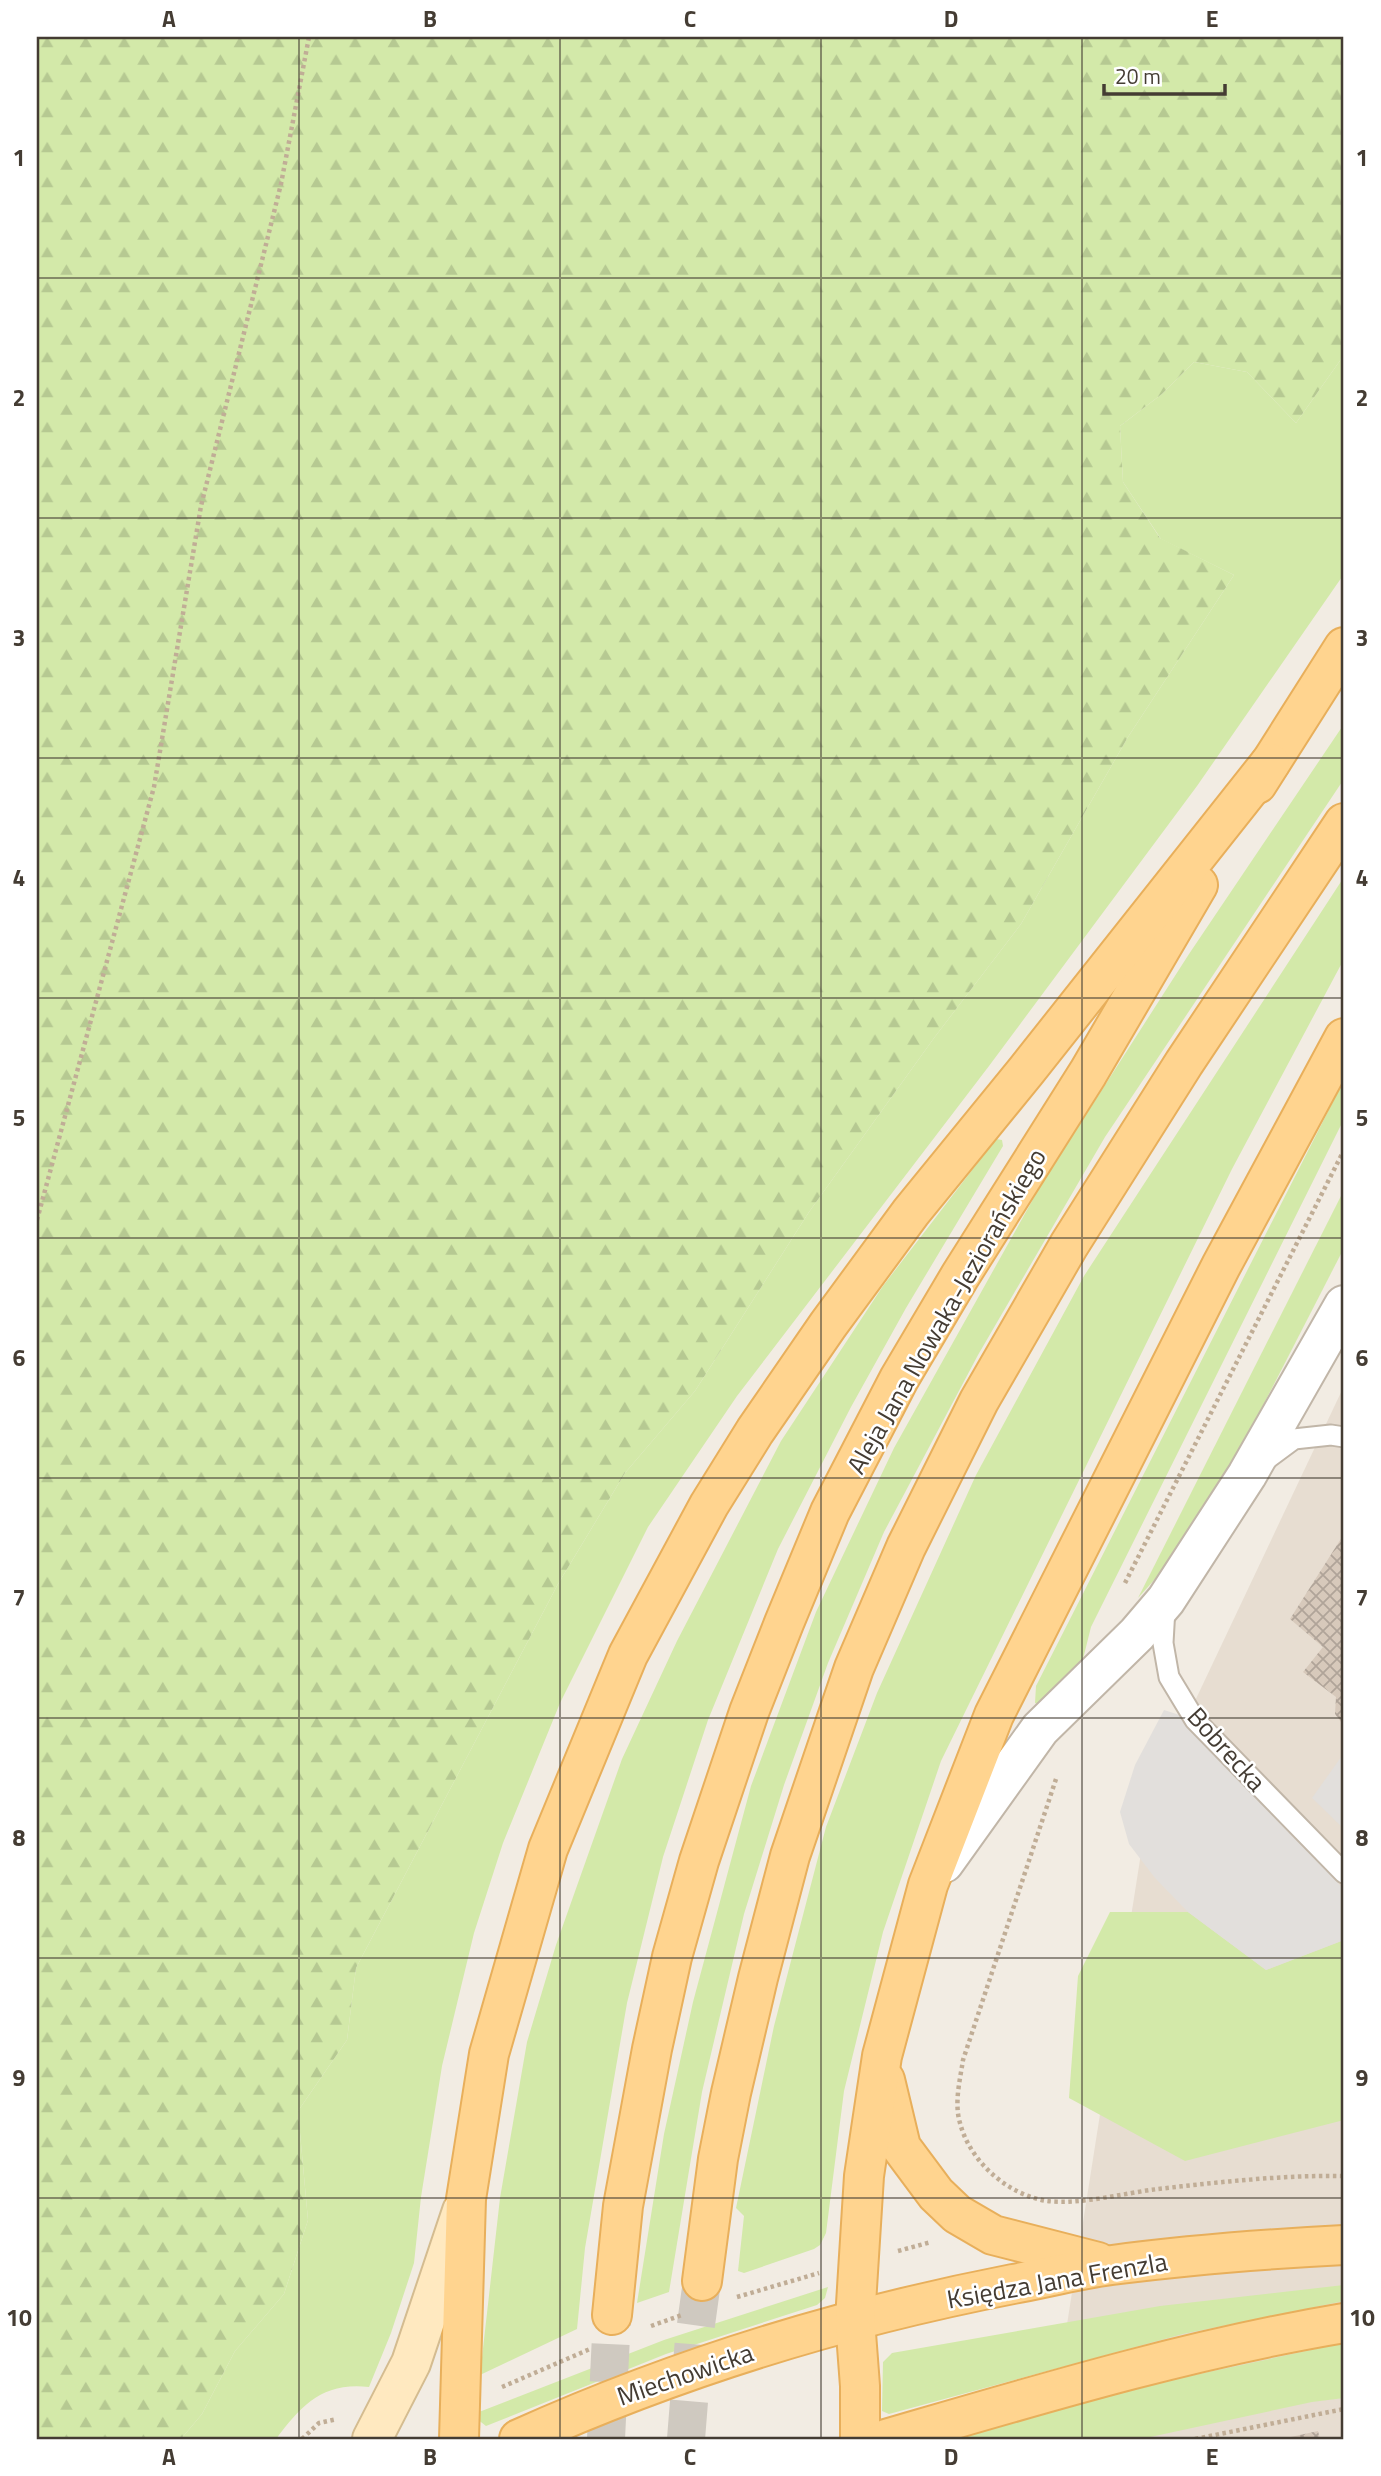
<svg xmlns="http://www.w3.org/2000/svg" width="1381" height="2476" viewBox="0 0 1381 2476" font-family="'Titillium Web',sans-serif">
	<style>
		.residential { fill: #e7ddd1 }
		.grass { fill: #d3e9a9 }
		.forest { fill: url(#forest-firs) }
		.parking { fill: #e2dfdc }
		.building { fill: url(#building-cross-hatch) }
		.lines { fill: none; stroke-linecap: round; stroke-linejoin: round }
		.primary-tunnel { stroke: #cfc9c0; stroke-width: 38; stroke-dasharray: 38 19; stroke-linecap: butt }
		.service-casing { stroke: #c1b6a8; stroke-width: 23 }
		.minor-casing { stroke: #c1b6a8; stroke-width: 42 }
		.secondary-casing { stroke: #d4bc90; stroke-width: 42 }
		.primary-casing { stroke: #e8af5b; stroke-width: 42 }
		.path { stroke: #c0ad96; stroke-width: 4.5; stroke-dasharray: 3.5 3.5; stroke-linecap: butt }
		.service { stroke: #fff; stroke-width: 19 }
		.minor { stroke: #fff; stroke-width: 38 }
		.secondary { stroke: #ffe9c0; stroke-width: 38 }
		.primary { stroke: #ffd48f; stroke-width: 38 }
		.grid { fill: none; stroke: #443c33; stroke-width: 2; stroke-opacity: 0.55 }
		.labels { text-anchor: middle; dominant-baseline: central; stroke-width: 5; stroke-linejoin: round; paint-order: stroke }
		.street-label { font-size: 26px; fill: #443c33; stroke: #fff }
		.neatline { fill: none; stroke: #443c33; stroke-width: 2.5 }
		.grid-label { font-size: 23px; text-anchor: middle; font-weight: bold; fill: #443c33 }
	</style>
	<defs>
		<pattern id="forest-firs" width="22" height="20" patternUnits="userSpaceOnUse" patternTransform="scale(1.75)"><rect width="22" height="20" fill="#d3e9a9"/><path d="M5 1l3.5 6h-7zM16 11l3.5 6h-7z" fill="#b6c992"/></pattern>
		<pattern id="building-cross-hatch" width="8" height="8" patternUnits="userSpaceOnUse" patternTransform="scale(1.75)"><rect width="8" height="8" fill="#d7c9bb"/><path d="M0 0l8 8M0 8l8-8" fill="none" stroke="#b0a499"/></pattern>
	</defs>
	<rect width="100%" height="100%" fill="#f2ece3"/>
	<path class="residential" d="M1344 1386V2439H1049L1150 1796Z"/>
	<g class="grass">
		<path d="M1344 355V574L1197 786 989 1066 737 1396 648 1527 560 1703 503 1843 474 1933 442 2066 421 2197 414 2263 391 2333 369 2387C322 2382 302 2405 276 2439H181L202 2414 235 2351 284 2294 308 2220 298 2111 347 2040 356 1968 558 1584 625 1473 695 1391 809 1212 934 1038 1021 924 1128 737 1234 575 1161 539 1123 482 1120 426 1162 394 1194 362 1247 372 1296 423Z"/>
		<path d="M1344 724V779L1105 1137 978 1355 884 1532 828 1663 784 1785 744 1914 702 2092 669 2292 637 2303 664 2134 693 2002 751 1786 816 1612 894 1448 1041 1185 1189 954Z"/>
		<path d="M1344 877V959L1232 1169 941 1761 883 1932 844 2091 826 2233 820 2245 814 2249 744 2273 738 2271 744 2216 736 2208 774 2026 826 1827 877 1693 976 1475 1084 1276Z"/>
		<path d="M1344 1085V1119L1091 1627 1083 1659 1040 1705 1035 1703 1036 1686 1341 1086Z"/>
		<path d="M996 1139 1002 1140 1003 1146 906 1308 851 1407 778 1549 708 1720 663 1857 627 2003 585 2248 577 2329 480 2375 500 2198 527 2042 556 1945 622 1759 677 1641 781 1441 883 1286Z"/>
		<path d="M1344 1190V1248L1236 1458 1173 1559 1138 1598Z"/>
		<path d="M1110 1912H1188L1266 1970 1344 1940V2120L1185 2161 1069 2098 1078 1976Z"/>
		<path d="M1344 2285V2301L1183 2334 889 2414 882 2411 883 2362 892 2353 1160 2306Z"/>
		<path d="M828 2287 825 2298 817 2305 666 2354 486 2426 477 2419 479 2412 664 2340Z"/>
		<path d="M1344 2343V2398L1312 2402 1141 2439H957L982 2429 1110 2393Z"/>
	</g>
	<path class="forest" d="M37 37H1344V355L1296 423 1247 372 1194 362 1162 394 1120 426 1123 482 1160 538 1234 575 1128 737 1021 924 934 1038 809 1212 695 1391 625 1473 558 1584 356 1968 347 2040 298 2111 308 2220 284 2294 235 2351 202 2414 181 2439H37Z"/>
	<g class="parking">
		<path d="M1164 1710 1195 1720 1344 1890V1940L1266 1970 1188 1912 1155 1878 1129 1844 1120 1812 1135 1765Z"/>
		<path d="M1344 1753V1829L1312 1798Z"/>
	</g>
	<g class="building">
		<path d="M1344 1534V1726L1335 1714 1336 1697 1303 1672 1323 1647 1290 1619Z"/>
		<path d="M1318 2431 1320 2439H1287L1286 2438Z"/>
	</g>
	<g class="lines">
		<g class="primary-tunnel">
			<path d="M606 2439 612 2315"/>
			<path d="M686 2439 694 2339 702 2281"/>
		</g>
		<g class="service-casing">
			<g id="service">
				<path d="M1267 1459 1294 1439 1331 1435 1344 1437"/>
				<path d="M1165 1608 1163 1643 1169 1677 1195 1720 1344 1873"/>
			</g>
		</g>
		<g class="minor-casing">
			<path id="minor" d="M944 1863 1040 1729 1137 1634 1166 1600 1247 1475 1344 1305"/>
		</g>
		<g class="secondary-casing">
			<path id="secondary" d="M372 2439 411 2363 462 2211"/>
		</g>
		<g class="primary-casing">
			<g id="primary">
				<path d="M1257 784 1344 647"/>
				<path d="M885 2080 901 2147 936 2194 957 2214 993 2235 1098 2262"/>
				<path d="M702 2281 718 2159 731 2093 758 1978 790 1856 854 1668 906 1547 979 1401 1069 1245 1184 1063 1344 823"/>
				<path d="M612 2315 623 2206 652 2049 672 1957 699 1861 749 1712 784 1623 830 1512 899 1379 960 1276 1088 1073 1198 885"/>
				<path d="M459 2439 466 2199 489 2054 548 1849 628 1655 709 1505 755 1431 828 1325 911 1212 1026 1071 1270 763"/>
				<path d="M519 2439C677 2368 843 2317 1013 2284 1046 2278 1079 2269 1112 2265 1188 2255 1267 2249 1344 2245"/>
				<path d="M860 2439V2386L855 2320 864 2176 882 2056 928 1885 994 1715 1221 1266 1344 1038"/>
				<path d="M886 2439C1037 2395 1189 2349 1344 2323"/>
			</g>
		</g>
		<g class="path">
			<path d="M37 1220 154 787 201 506 281 184 309 37"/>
			<path d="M1125 1583 1344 1150"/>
			<path d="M1056 1779 963 2060C960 2080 954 2103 960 2123 970 2162 1008 2195 1047 2201 1081 2205 1124 2193 1158 2189 1220 2182 1282 2175 1344 2176"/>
			<path d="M898 2251 931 2242"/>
			<path d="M737 2297 819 2273"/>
			<path d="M651 2326 682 2315"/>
			<path d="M502 2387 590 2349"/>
			<path d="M302 2439 319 2423 337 2419"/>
			<path d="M1195 2439 1344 2409"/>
		</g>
		<use href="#service" class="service"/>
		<use href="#minor" class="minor"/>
		<use href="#secondary" class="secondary"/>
		<use href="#primary" class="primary"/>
	</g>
	<path class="grid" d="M299 37V2439M560 37V2439M821 37V2439M1082 37V2439M37 278H1344M37 518H1344M37 758H1344M37 998H1344M37 1238H1344M37 1478H1344M37 1718H1344M37 1958H1344M37 2198H1344"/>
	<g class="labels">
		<g class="street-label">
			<text transform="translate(946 1311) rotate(-60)">Aleja Jana Nowaka-Jeziorańskiego</text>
			<text transform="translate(1227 1749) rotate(48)">Bobrecka</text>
			<text transform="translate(1057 2280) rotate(-10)">Księdza Jana Frenzla</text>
			<text transform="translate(685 2374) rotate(-19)">Miechowicka</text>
		</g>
	</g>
	<rect width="1381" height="2476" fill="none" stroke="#ffffff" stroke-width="77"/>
	<path d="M1104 84v10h121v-10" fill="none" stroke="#443c33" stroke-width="3.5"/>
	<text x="1115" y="84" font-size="21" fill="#443c33" stroke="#ffffff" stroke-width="5" paint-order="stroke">20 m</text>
	<rect x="38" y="38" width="1304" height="2400" class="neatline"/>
	<g class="grid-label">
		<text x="169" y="27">A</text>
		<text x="430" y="27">B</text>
		<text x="690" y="27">C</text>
		<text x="951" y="27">D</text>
		<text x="1212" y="27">E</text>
		<text x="19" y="166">1</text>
		<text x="1362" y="166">1</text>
		<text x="19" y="406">2</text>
		<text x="1362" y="406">2</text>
		<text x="19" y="646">3</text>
		<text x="1362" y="646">3</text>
		<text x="19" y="886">4</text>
		<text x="1362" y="886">4</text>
		<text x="19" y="1126">5</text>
		<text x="1362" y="1126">5</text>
		<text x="19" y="1366">6</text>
		<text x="1362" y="1366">6</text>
		<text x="19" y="1606">7</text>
		<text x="1362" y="1606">7</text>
		<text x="19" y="1846">8</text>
		<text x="1362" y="1846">8</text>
		<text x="19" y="2086">9</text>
		<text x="1362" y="2086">9</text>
		<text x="19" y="2326">10</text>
		<text x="1362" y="2326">10</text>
		<text x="169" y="2465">A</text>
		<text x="430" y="2465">B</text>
		<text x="690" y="2465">C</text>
		<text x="951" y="2465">D</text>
		<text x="1212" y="2465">E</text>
	</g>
</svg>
